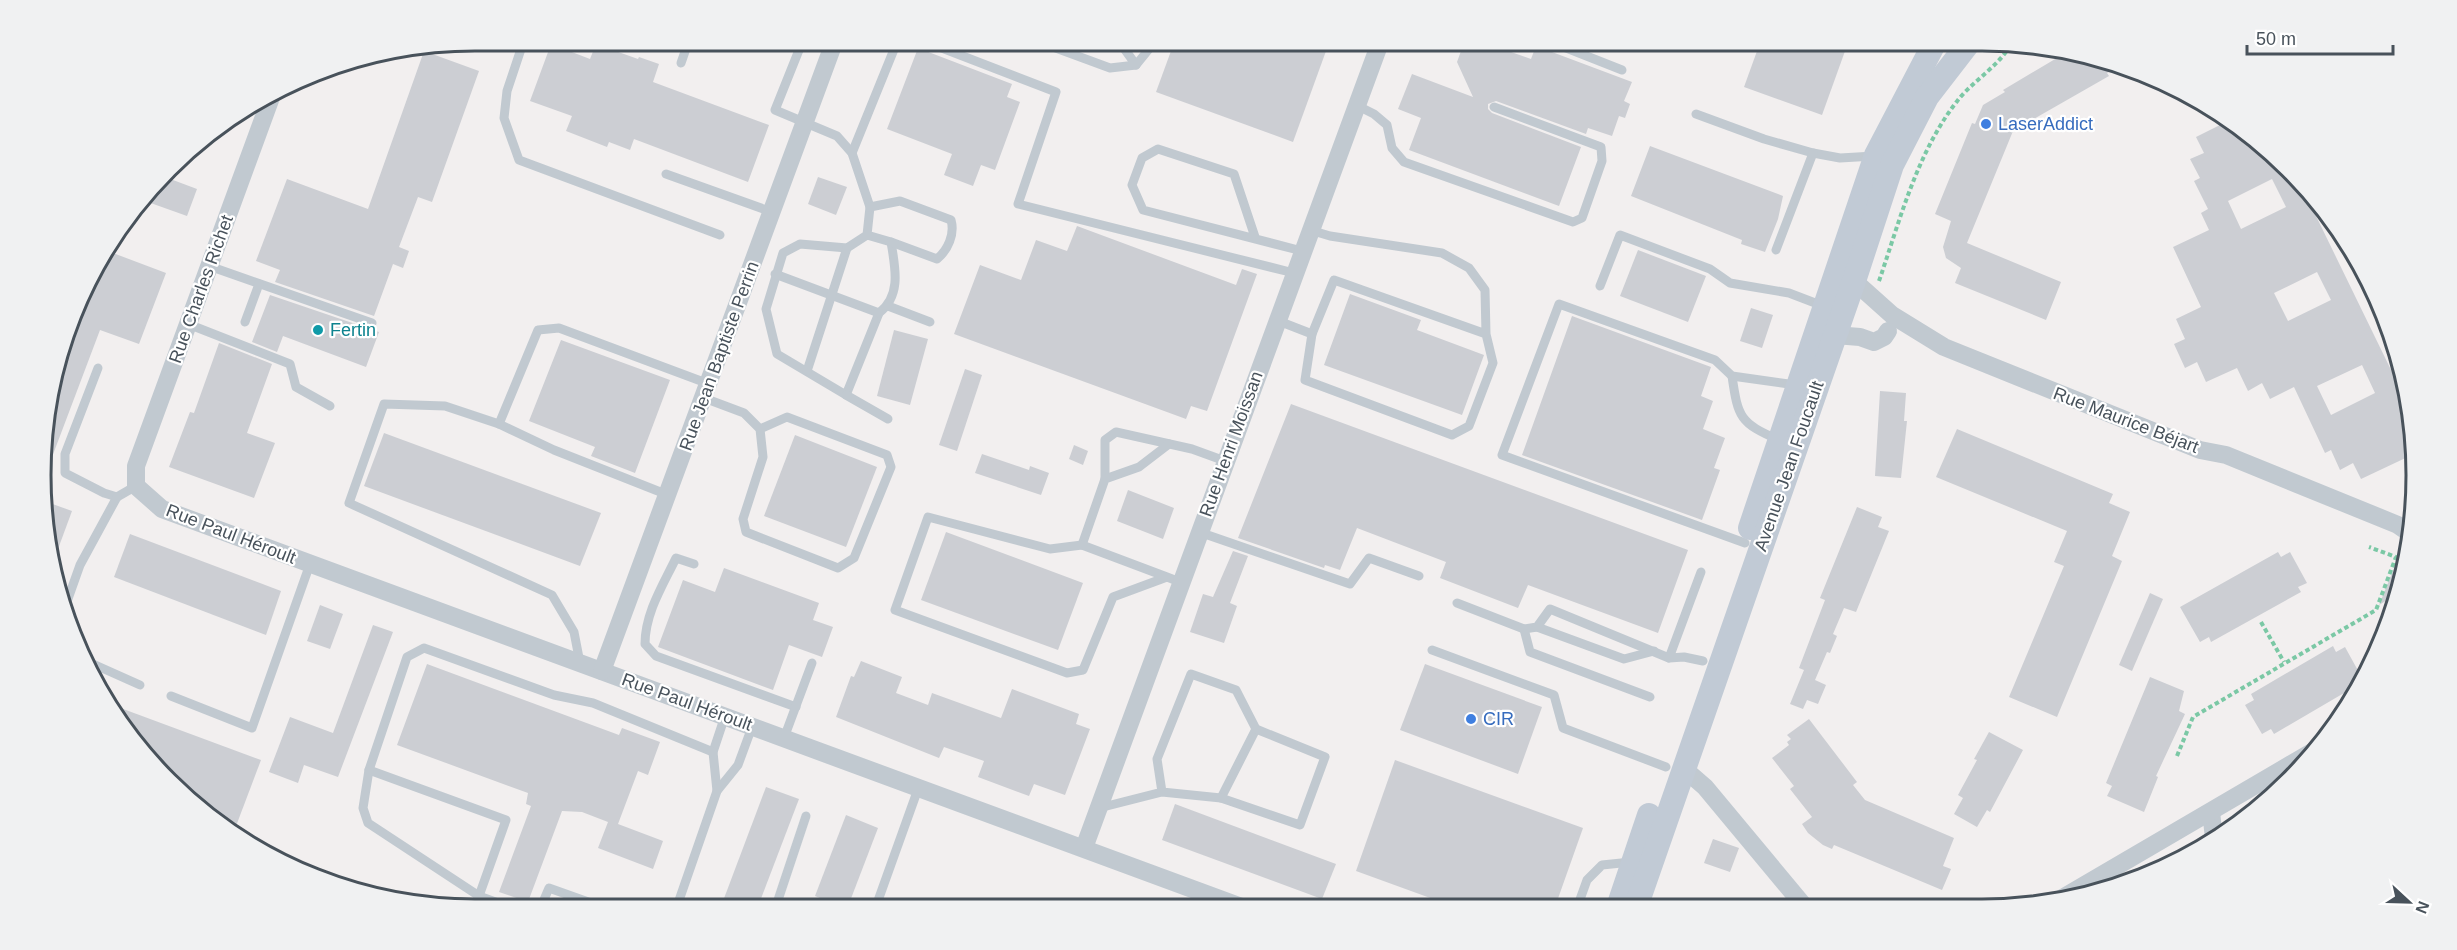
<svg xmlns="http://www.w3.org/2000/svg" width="2457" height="950" viewBox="0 0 2457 950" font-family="Arial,sans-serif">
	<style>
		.building { fill: #ccced3; fill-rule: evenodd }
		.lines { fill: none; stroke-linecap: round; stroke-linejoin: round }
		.path { stroke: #7bc8a5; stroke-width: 4; stroke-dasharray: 4.5 3; stroke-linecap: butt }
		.lane { stroke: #c1c9d0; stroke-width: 9 }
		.street { stroke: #c1c9d0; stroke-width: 18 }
		.secondary { stroke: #c1cad5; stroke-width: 24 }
		.shop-dot { fill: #3f7fe0; stroke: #fff; stroke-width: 2 }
		.culture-dot { fill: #0f9aa8; stroke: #fff; stroke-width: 2 }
		.labels { text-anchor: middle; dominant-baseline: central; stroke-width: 4.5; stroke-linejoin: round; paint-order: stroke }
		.shop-label { font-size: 18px; fill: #366cbe; stroke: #fff; text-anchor: start }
		.street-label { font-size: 18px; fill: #48525b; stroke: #fff }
		.culture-label { font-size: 18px; fill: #0d838f; stroke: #fff; text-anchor: start }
		.rim { fill: none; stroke: #48525b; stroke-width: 3 }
	</style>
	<rect width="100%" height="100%" fill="#f2efef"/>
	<g class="building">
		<path d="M1175 40H1330L1293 142 1156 92Z"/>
		<path d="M1477 40 1531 59 1536 46 1632 82 1624 101 1630 104 1625 118 1619 116 1612 136 1588 128 1586 134 1496 101 1488 104V109L1492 113 1581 147 1559 206 1409 150 1421 118 1398 109 1412 74 1473 97 1457 62 1461 51 1475 45Z"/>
		<path d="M1761 40H1849L1822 115 1744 87Z"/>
		<path d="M551 44 590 59 596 44 638 59 639 57 659 64 653 82 769 125 748 182 634 139 630 150 609 142 607 147 566 131 572 116 530 101Z"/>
		<path d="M918 48 1012 84 1007 97 1020 102 995 170 981 165 973 186 944 175 952 154 887 129Z"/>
		<path d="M424 51 479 71 432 202 418 197 399 247 409 251 403 268 393 264 374 316 275 282 280 270 256 261 287 179 368 209Z"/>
		<path d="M2067 52 2095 55 2121 65 2107 73 2109 76 2013 131 1967 243 2061 282 2046 320 1955 283 1961 268 1946 258 1943 247 1951 221 1935 214 1972 123 1975 124 1983 105 2005 92 2003 90Z"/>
		<path d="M2230 120 2247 130 2298 179 2412 413 2414 454 2361 479 2353 463 2340 470 2331 450 2325 453 2294 387 2270 399 2262 383 2248 391 2237 368 2206 382 2197 362 2185 368 2174 344 2185 339 2176 319 2201 307 2173 247 2209 230 2201 213 2208 209 2194 181 2200 178 2190 159 2204 153 2196 137ZM2272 179 2286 207 2241 229 2228 201ZM2317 272 2331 300 2288 321 2274 293ZM2362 365 2375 393 2331 415 2317 386Z"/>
		<path d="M1650 146 1783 196 1778 219 1765 252 1741 244 1742 240 1631 196Z"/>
		<path d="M165 177 197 189 187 216 145 201Z"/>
		<path d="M818 177 847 187 836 215 808 204Z"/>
		<path d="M1077 226 1236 285 1242 269 1257 274 1207 411 1191 406 1186 419 954 334 980 265 1021 280 1036 240 1067 251Z"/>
		<path d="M105 250 166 273 139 344 100 330 46 473 44 418 63 336 70 338 100 256Z"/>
		<path d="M1638 250 1706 276 1688 322 1620 296Z"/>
		<path d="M1350 294 1421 320 1417 330 1484 355 1462 415 1324 365Z"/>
		<path d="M270 295 379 332 366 367 283 336 277 352 252 342Z"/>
		<path d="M1751 308 1773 315 1762 348 1740 341Z"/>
		<path d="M1572 316 1711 367 1701 396 1713 401 1703 429 1725 438 1714 468 1720 470 1702 520 1522 455Z"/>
		<path d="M894 330 928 339 910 405 877 396Z"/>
		<path d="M561 340 670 380 635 473 591 456 595 447 529 421Z"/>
		<path d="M219 343 272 364 247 433 275 443 254 498 169 467 190 412 194 413Z"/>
		<path d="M965 369 982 375 957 451 939 445Z"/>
		<path d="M1880 391 1906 393 1904 421H1907L1901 478 1875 476Z"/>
		<path d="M1291 404 1688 550 1658 633 1528 585 1518 608 1440 578 1446 562 1357 528 1340 570 1325 565 1324 568 1238 538Z"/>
		<path d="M1957 429 2113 494 2109 503 2130 512 2112 556 2122 561 2057 717 2009 697 2064 566 2054 562 2067 531 1936 477Z"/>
		<path d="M384 433 601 513 580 566 364 486Z"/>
		<path d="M795 435 877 467 846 547 764 516Z"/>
		<path d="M1074 445 1088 451 1083 465 1069 459Z"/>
		<path d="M982 454 1029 470 1030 466 1049 473 1041 495 975 473Z"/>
		<path d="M1128 490 1174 508 1163 539 1117 521Z"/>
		<path d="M47 502 72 511 51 568 49 560Z"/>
		<path d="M1857 507 1882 517 1878 527 1889 531 1856 612 1844 608 1833 634 1837 636 1830 653 1827 652 1815 680 1826 685 1818 704 1807 700 1803 709 1790 704 1804 670 1799 668 1825 600 1820 598Z"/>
		<path d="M946 532 1083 583 1058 650 921 600Z"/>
		<path d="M130 534 281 591 266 635 114 577Z"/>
		<path d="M2402 549 2408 550 2402 588 2399 593 2379 605Z"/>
		<path d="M1233 551 1248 556 1230 603 1237 606 1224 643 1190 632 1203 594 1213 597Z"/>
		<path d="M2278 552 2281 557 2290 552 2307 583 2298 587 2301 592 2211 642 2209 637 2200 642 2180 607Z"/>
		<path d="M724 568 819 603 813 620 833 627 822 657 789 645 773 690 658 647 683 580 715 592Z"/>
		<path d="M2150 593 2163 599 2132 671 2119 665Z"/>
		<path d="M320 605 343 614 330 649 307 641Z"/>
		<path d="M373 625 393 632 338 777 304 765 298 783 269 772 290 717 333 733Z"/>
		<path d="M2333 646 2336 652 2345 647 2361 676 2353 681 2356 686 2274 734 2271 729 2262 734 2245 705 2254 700 2251 694Z"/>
		<path d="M861 661 902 677 896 693 928 705 932 693 1001 718 1012 689 1079 714 1076 724 1090 729 1065 795 1034 784 1029 796 978 777 984 761 944 747 939 758 836 717 851 676 854 677Z"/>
		<path d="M427 664 619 735 622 728 660 742 648 775 638 771 618 824 663 841 653 869 598 848 608 822 582 812 562 811 528 902 499 892 531 806 526 804 528 793 397 745Z"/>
		<path d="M1425 664 1542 707 1518 774 1400 730Z"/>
		<path d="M2150 677 2184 691 2179 711 2185 714 2156 776 2158 777 2144 812 2107 796 2112 786 2106 783Z"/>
		<path d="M107 703 261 760 233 834 211 820 114 716Z"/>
		<path d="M1809 719 1857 782 1853 785 1865 800 1954 838 1943 866 1951 869 1942 890 1834 845 1832 849 1823 845 1808 833 1802 824 1812 817 1790 789 1794 786 1772 758 1789 745 1787 742 1791 739 1787 735Z"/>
		<path d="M1989 732 2023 750 1990 812 1987 810 1977 827 1954 814 1963 798 1958 795 1977 760 1974 759Z"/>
		<path d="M1395 760 1583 828 1555 907H1455L1356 871Z"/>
		<path d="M766 787 799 799 757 909H720Z"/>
		<path d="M1175 804 1336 864 1322 899 1162 840Z"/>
		<path d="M846 815 878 828 847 909 815 896Z"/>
		<path d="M1713 839 1739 848 1730 872 1704 863Z"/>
	</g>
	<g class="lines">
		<g class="path">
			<path d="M1879 281C1900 220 1917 152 1958 100 1973 81 2000 65 2011 44"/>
			<path d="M2261 622 2284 662"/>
			<path d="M2177 756 2193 717 2376 610 2396 557 2369 547"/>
		</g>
		<g class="lane">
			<path d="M524 40 507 91 504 118 519 160 720 235"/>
			<path d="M803 40 775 110 837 136 852 153 870 207 867 235 847 248 800 244 783 253 766 309 777 354 846 395 879 313C902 295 895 267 891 242L867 235"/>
			<path d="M921 40 1056 92 1018 204 1294 273"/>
			<path d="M1034 40 1110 68 1136 65 1149 49 1152 40"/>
			<path d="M1118 40 1136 65"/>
			<path d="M1402 40H1413"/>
			<path d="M1546 40 1622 70"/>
			<path d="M681 63 689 40"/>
			<path d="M1358 106 1374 114 1387 125 1392 148 1404 162 1573 222 1582 218 1602 161 1601 147 1494 107"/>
			<path d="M1696 114 1764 139 1813 153 1840 158 1874 156"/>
			<path d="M852 153 897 42 901 40"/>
			<path d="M666 174 772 212"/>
			<path d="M870 207 900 201 951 220C955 234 948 250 937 259L891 242"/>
			<path d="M1310 230 1330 236 1442 253 1469 268 1485 290 1486 334 1493 363 1469 426 1452 435 1305 380 1312 334 1334 280 1486 334"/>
			<path d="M1255 237 1234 174 1158 149 1142 158 1132 185 1143 210 1302 251"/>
			<path d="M1776 250 1813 153"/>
			<path d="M209 266 372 323"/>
			<path d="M775 274 879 313"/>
			<path d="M1600 286 1620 235 1710 269 1730 283 1789 293 1823 306"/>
			<path d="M888 306 930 322"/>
			<path d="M1276 320 1312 334"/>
			<path d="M245 322 259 284"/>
			<path d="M188 324 290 364 296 387 330 406"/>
			<path d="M98 368 65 454V473L104 493 117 497 136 486"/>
			<path d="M807 371 847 248"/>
			<path d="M1732 376C1738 418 1740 423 1779 440"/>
			<path d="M846 395 888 419"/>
			<path d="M704 398 744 413 760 429 763 457 743 519 746 532 838 568 854 558 891 467 887 455 787 417 760 429"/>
			<path d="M499 424 538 330 559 328 709 384"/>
			<path d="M1105 479V440L1116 432 1192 449 1225 461"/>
			<path d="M1199 532 1350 584 1369 558 1419 576"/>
			<path d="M1745 543 1502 455 1559 304 1715 360 1732 376 1796 385"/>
			<path d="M1082 545 1105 479 1139 467 1169 444"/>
			<path d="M694 564 676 558C663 585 645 613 645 644L656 656 796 707"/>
			<path d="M1167 577 1113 597 1083 670 1067 673 895 610 928 517 1050 549 1082 545 1167 577 1180 582"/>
			<path d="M1457 603 1524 629 1537 627 1550 609 1669 658 1684 657 1703 661"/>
			<path d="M64 610 80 565 117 497"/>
			<path d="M1537 627 1624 659 1654 651"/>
			<path d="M1524 629 1530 652 1650 697"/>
			<path d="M1432 650 1554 695 1563 728 1666 767"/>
			<path d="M1669 658 1701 572"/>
			<path d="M84 660 140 685"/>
			<path d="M580 663 574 632 552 595 349 503 384 404 445 406 499 424 554 450 668 495"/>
			<path d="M171 696 252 728 310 564"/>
			<path d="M784 738 812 663"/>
			<path d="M369 770 506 820 479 896"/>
			<path d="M717 791 713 752 725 716"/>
			<path d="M1221 798 1256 729"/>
			<path d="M1099 808 1162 792 1221 798 1300 825 1325 757 1256 729 1236 690 1191 674 1157 759 1162 792"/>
			<path d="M1580 907 1578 905 1587 880 1602 865 1631 862"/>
			<path d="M515 909 479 896 368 823 363 808 369 770 407 657 424 648 554 695 593 703 713 752"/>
			<path d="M540 909 549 888 608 909"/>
			<path d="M676 909 717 791 738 765 752 727"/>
			<path d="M775 909 806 816"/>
			<path d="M875 909 918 789"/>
		</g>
		<g class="street">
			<path d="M273 92 136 466V486L162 509 1244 908"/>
			<path d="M1854 281 1892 315 1944 347 2200 450 2226 455 2398 525 2411 534"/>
			<path d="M1835 335 1860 337 1874 342 1884 337 1888 331"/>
			<path d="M602 671 835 40"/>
			<path d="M1683 768 1705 787 1804 906"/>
			<path d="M2211 812 2214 838"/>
			<path d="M1084 848 1381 40"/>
			<path d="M2059 900 2312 752"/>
		</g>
		<g class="secondary">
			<path d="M1750 528 1876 155 1936 40"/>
			<path d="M1618 907 1649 815"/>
			<path d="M1636 907 1854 281 1892 165 1927 97 1971 40"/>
		</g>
	</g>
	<g class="shop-dot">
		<circle cx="1986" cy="124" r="6"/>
		<circle cx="1471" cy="719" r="6"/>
	</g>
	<circle class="culture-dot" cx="318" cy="330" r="6"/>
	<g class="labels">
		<g class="shop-label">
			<text x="1998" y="124">LaserAddict</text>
			<text x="1483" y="719">CIR</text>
		</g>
		<g class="street-label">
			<text transform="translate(201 289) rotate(-70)">Rue Charles Richet</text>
			<text transform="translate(719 356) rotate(-70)">Rue Jean Baptiste Perrin</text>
			<text transform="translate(2126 420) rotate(21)">Rue Maurice Béjart</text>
			<text transform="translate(1231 444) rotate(-70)">Rue Henri Moissan</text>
			<text transform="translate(1789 466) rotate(-71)">Avenue Jean Foucault</text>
			<text transform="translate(231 534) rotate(21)">Rue Paul Héroult</text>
			<text transform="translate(687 702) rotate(20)">Rue Paul Héroult</text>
		</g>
		<g class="culture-label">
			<text x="330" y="330">Fertin</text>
		</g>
	</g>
	<path d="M0 0H2457V950H0ZM475 51H1982A424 424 0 0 1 2406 475V475A424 424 0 0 1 1982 899H475A424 424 0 0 1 51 475V475A424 424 0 0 1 475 51Z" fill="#f0f1f2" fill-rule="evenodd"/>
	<path class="rim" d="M475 51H1982A424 424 0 0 1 2406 475V475A424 424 0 0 1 1982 899H475A424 424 0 0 1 51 475V475A424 424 0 0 1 475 51Z"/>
	<g transform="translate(2409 902) rotate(112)" stroke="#ffffff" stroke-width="4.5" paint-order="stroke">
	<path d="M0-4.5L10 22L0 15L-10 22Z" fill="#48525b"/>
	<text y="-9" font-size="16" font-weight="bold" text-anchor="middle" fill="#48525b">N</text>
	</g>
	<path d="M2247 45v9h146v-9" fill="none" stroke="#48525b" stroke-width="3"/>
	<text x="2256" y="45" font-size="18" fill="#48525b" stroke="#ffffff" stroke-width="4.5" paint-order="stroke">50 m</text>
</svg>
